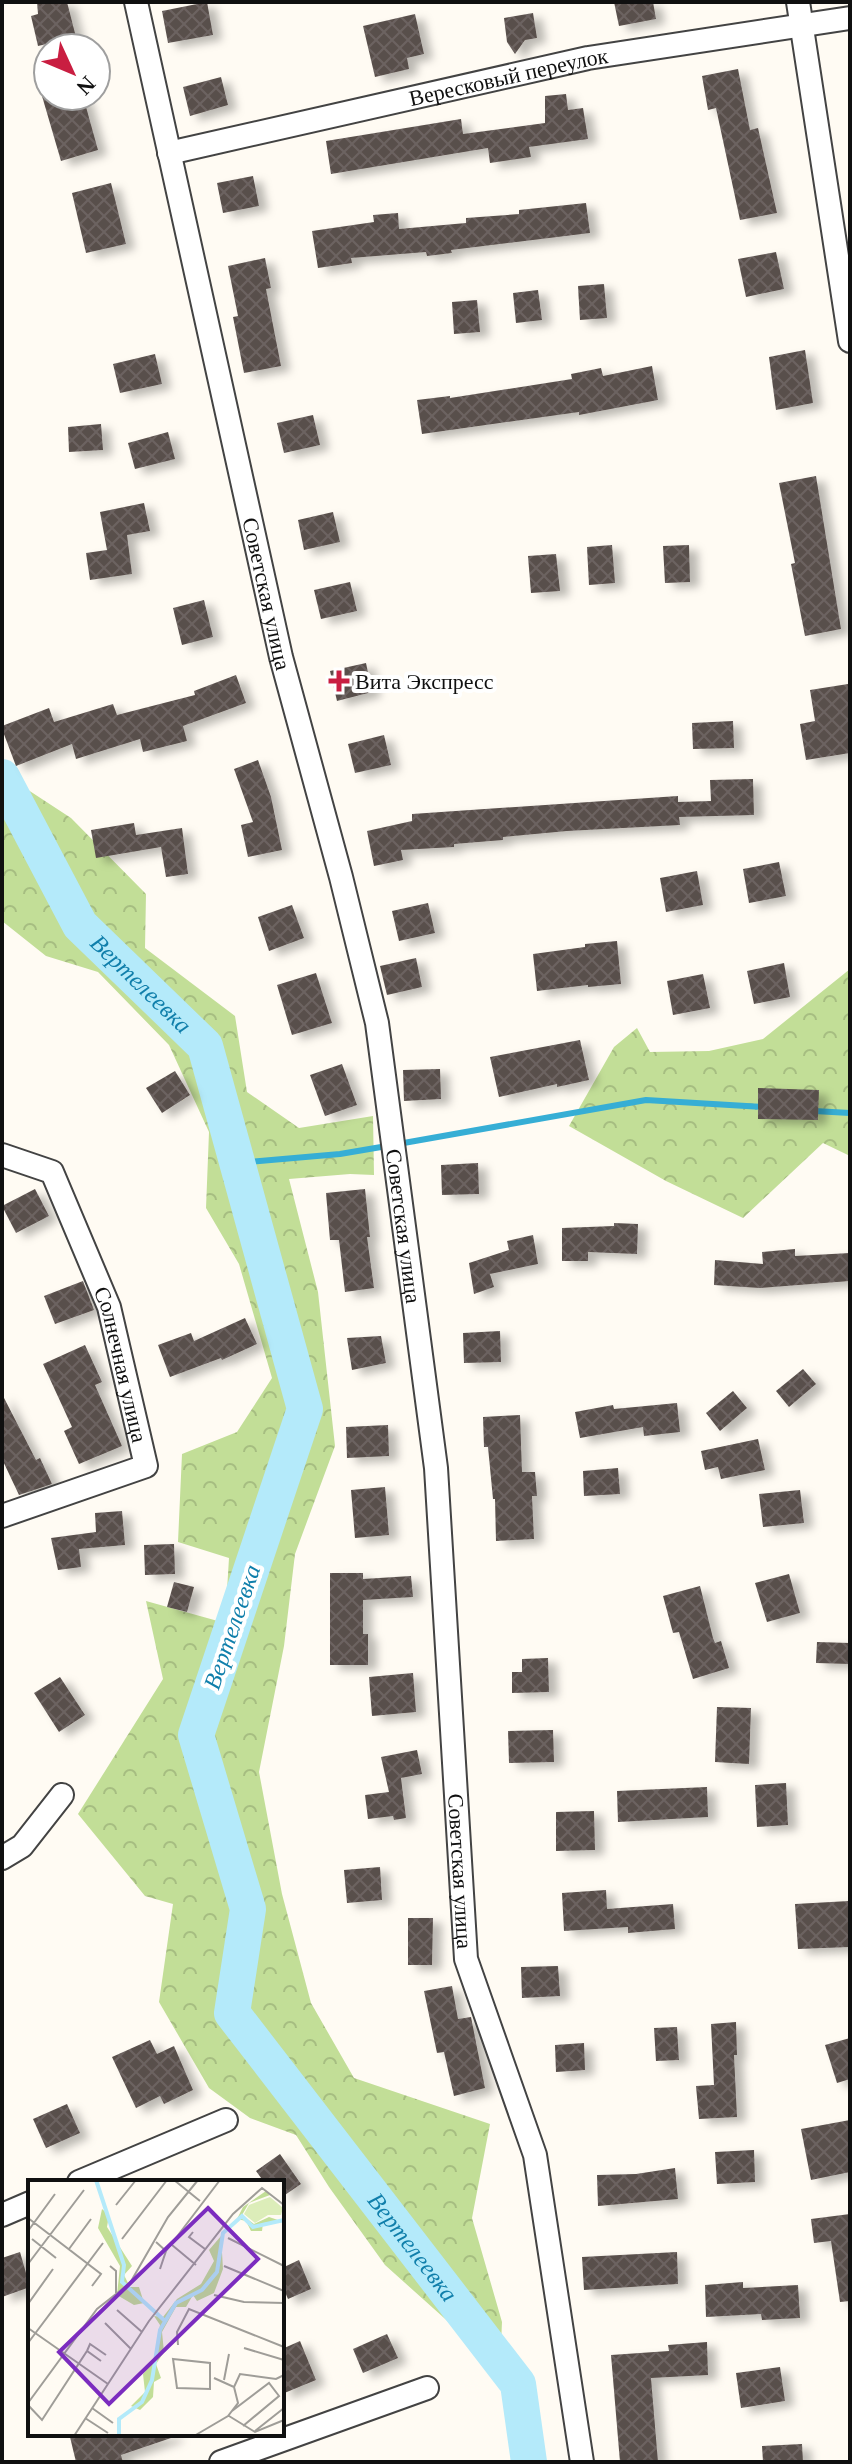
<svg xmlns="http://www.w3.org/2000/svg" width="852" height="2464" viewBox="0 0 852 2464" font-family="'Times New Roman',serif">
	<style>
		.forest { fill: url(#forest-crowns) }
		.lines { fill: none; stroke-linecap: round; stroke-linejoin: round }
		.stream { stroke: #36aed5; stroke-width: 6 }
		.river { stroke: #b4eafa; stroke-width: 36 }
		.building { fill: url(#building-cross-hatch); filter: url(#shadow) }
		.street-casing { stroke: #434343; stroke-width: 26 }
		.street { stroke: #fff; stroke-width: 22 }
		.poi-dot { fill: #c91e41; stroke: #fff; stroke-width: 3 }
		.labels { text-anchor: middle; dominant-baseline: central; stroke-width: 8; stroke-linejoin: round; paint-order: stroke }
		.street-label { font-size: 22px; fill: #101010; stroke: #fff }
		.poi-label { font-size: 22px; fill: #101010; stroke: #fff; text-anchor: start }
		.water-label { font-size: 24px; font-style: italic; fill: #107fab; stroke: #fff }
		.inset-river { fill: none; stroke: #b4eafa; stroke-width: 4 }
		.inset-road { fill: none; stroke: #9f9d98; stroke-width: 2 }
		.view { fill: #7b2cbf; fill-opacity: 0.15; stroke: #7b2cbf; stroke-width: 4 }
		.inset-edge { fill: none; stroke: #101010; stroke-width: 4 }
	</style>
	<defs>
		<pattern id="forest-crowns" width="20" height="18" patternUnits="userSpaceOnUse" patternTransform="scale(2)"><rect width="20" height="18" fill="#c2de97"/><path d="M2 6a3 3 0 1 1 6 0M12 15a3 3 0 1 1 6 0" fill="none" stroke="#a6bd81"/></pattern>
		<pattern id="building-cross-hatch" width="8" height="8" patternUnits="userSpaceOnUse" patternTransform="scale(2)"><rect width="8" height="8" fill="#594f4b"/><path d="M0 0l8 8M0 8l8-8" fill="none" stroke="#6c6461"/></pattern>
		<filter id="shadow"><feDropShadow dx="9" dy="5" stdDeviation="4" flood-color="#0004"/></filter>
	</defs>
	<rect width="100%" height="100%" fill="#fffbf3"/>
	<g class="forest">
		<path d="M2 759 19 784 71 818 146 894 145 948 235 1016 247 1092 299 1128 373 1116 374 1175 350 1174 289 1179 318 1292 335 1446 295 1554 284 1646 259 1772 282 1894 311 2003 354 2078 490 2124 472 2218 502 2322 501 2344 472 2343 385 2265 329 2187 296 2135 250 2118 209 2088 159 2002 173 1904 145 1896 78 1814 163 1679 146 1601 225 1623 229 1558 178 1542 182 1454 237 1432 272 1378 239 1264 206 1208 209 1132 169 1045 98 972 46 956 2 921Z"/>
		<path d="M850 969V1156L823 1143 743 1218 666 1181 569 1126 614 1047 637 1028 650 1052 709 1051 763 1039Z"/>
	</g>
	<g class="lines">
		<g class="stream">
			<path d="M814 1111 850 1113"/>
			<path d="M398 1144 646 1100 763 1107"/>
			<path d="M238 1163 340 1154 387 1146"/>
		</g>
		<path class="river" id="s1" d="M2 777 80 925 205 1046 305 1409 196 1735 248 1909 232 2013 518 2384 529 2462"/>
	</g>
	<g class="building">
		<path d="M37 2H67L76 37 38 46 31 16 38 14Z"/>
		<path d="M207 2 213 35 168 43 162 11Z"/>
		<path d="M614 2H653L656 19 619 26Z"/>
		<path d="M533 13 537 38 525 40 515 54 507 42 504 18Z"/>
		<path d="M415 14 424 54 407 58 409 69 375 77 363 26Z"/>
		<path d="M738 69 750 130 758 128 777 213 740 220 716 108 708 110 702 76Z"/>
		<path d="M221 77 228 105 190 116 183 87Z"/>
		<path d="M566 94 568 110 583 108 588 139 529 147 531 157 490 163 488 148 331 174 326 141 461 119 463 134 545 123V96Z"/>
		<path d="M42 96H83L98 150 61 161Z"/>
		<path d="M253 176 259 206 223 213 217 183Z"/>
		<path d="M111 183 126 244 86 253 72 193Z"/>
		<path d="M586 203 590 233 451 250 452 253 427 256 426 252 351 258 352 263 318 268 312 231 374 222 373 215 398 213 399 229 466 223V218L519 214V210Z"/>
		<path d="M776 252 784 289 746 297 738 259Z"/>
		<path d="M265 258 271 288 266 289 281 366 244 373 233 317 238 316 228 266Z"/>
		<path d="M604 284 607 318 580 320 578 286Z"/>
		<path d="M538 290 542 320 516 323 513 293Z"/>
		<path d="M477 300 480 332 454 334 452 302Z"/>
		<path d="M805 350 813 403 776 410 769 357Z"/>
		<path d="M155 354 162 384 120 393 113 364Z"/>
		<path d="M652 366 658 400 579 415V412L422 434 417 400 450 396V398L572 379 571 374 601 368 603 376Z"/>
		<path d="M313 415 320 445 284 453 277 423Z"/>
		<path d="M101 424 103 450 69 452 68 427Z"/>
		<path d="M168 432 175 459 135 469 128 443Z"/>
		<path d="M816 476 841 629 805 636 791 564 795 563 779 483Z"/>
		<path d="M144 503 150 531 127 535 132 574 90 580 86 553 107 550 100 512Z"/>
		<path d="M333 512 340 542 304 550 298 520Z"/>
		<path d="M612 545 615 583 589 585 587 547Z"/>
		<path d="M689 545 690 582 665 583 663 546Z"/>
		<path d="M556 554 560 591 531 593 528 556Z"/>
		<path d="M350 582 357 611 321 619 314 590Z"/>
		<path d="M204 600 213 637 182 645 173 608Z"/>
		<path d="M366 663 372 692 337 701 330 671Z"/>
		<path d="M236 675 246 703 183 726 187 741 143 752 140 739 76 759 72 744 16 766 2 729V726L49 708 54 722 113 704 117 715 195 695 194 691Z"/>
		<path d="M848 684 850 753 806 760 800 724 815 721 810 690Z"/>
		<path d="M733 721 734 748 693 749 692 723Z"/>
		<path d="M384 735 391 765 355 773 348 744Z"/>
		<path d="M258 760 271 797 282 850 248 857 241 825 253 822 234 769Z"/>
		<path d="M753 779 754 815 679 817 680 825 567 831 503 837V840L454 844V847L401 850 403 860 374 866 367 831 412 821V814L678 796V802L711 801 710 780Z"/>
		<path d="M134 823 136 835 182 828 188 874 166 877 161 847 96 858 91 830Z"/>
		<path d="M779 862 786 896 749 903 743 869Z"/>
		<path d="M697 871 703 905 666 912 660 878Z"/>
		<path d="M428 903 435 933 399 941 392 911Z"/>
		<path d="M292 905 304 938 269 951 258 917Z"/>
		<path d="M617 941 621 984 588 987V985L537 991 533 954 585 947V944Z"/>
		<path d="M416 958 422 987 387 995 380 966Z"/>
		<path d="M784 963 790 997 754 1004 747 971Z"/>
		<path d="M316 973 332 1023 292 1035 277 985Z"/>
		<path d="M703 974 710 1008 673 1015 667 981Z"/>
		<path d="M580 1040 589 1080 557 1087V1084L499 1097 490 1057Z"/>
		<path d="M342 1064 357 1105 325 1116 310 1075Z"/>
		<path d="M440 1069 441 1099 404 1101 403 1070Z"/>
		<path d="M175 1071 190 1095 162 1113 146 1088Z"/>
		<path d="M758 1088 819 1090 818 1120 758 1119Z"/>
		<path d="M478 1163 479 1194 442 1195 441 1165Z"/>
		<path d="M35 1189 49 1216 16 1233 2 1206Z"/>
		<path d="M365 1189 370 1237H367L374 1288 345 1292 339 1240H330L326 1193Z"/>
		<path d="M614 1223 638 1224 637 1254 588 1252V1261H562V1228L614 1226Z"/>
		<path d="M533 1235 538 1264 490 1274 494 1287 474 1294 469 1263 509 1250 507 1241Z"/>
		<path d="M795 1249V1256L850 1253V1281L760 1288 714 1285 715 1260 763 1264 762 1252Z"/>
		<path d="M83 1281 94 1310 55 1324 44 1296Z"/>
		<path d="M245 1318 257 1344 222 1360 221 1358 170 1377 158 1345 191 1333 194 1341Z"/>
		<path d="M500 1331 501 1362 464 1363 463 1333Z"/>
		<path d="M381 1336 386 1363 352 1370 347 1338Z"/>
		<path d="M85 1345 102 1382 95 1385 122 1446 79 1464 64 1431 72 1427 43 1364Z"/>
		<path d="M803 1369 816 1384 789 1407 776 1391Z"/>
		<path d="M733 1391 747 1408 720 1431 706 1413Z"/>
		<path d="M2 1394 36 1460 40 1458 52 1484 19 1495 2 1459Z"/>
		<path d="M677 1403 680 1432 644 1436 643 1427 580 1438 575 1412 613 1405 614 1409Z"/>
		<path d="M520 1415 522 1472H535L537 1496H532L534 1539 496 1541 495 1499H493L488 1447H484L483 1417Z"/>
		<path d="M388 1425 389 1456 347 1458 346 1427Z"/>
		<path d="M758 1439 765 1470 721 1479 718 1467 705 1470 701 1451Z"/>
		<path d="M618 1468 620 1494 584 1496 583 1471Z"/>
		<path d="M385 1487 389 1535 355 1538 351 1490Z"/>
		<path d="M800 1490 804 1523 763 1527 759 1494Z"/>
		<path d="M122 1511 125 1545 79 1549 81 1567 58 1570 51 1538 96 1532 95 1513Z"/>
		<path d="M174 1544 175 1574 145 1575 144 1545Z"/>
		<path d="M330 1573H363V1579L411 1576 413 1597 363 1600V1634H368V1665H330Z"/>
		<path d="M789 1574 800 1613 767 1622 755 1583Z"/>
		<path d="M174 1582 194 1587 187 1612 167 1607Z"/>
		<path d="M700 1586 713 1638 715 1643 721 1641 729 1668 693 1679 679 1632 673 1633 663 1596Z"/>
		<path d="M817 1642 850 1643V1664L816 1663Z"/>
		<path d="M548 1658 549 1692 512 1693V1672H522V1659Z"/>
		<path d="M413 1673 416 1712 372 1716 369 1677Z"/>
		<path d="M60 1677 85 1715 59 1732 34 1693Z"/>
		<path d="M717 1707 751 1708 749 1764 715 1762Z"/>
		<path d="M553 1730 554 1762 509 1763 508 1731Z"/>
		<path d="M417 1750 422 1774 401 1778 406 1818 394 1820 393 1816 368 1819 365 1795 389 1792 381 1757Z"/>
		<path d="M786 1783 788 1825 757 1827 755 1785Z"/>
		<path d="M707 1787 708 1817 618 1822 617 1791Z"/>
		<path d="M594 1811 595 1850 556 1851V1812Z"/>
		<path d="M380 1867 382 1900 347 1903 344 1870Z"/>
		<path d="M606 1890 607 1909 673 1904 675 1929 628 1933V1927L564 1931 562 1893Z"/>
		<path d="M849 1901 850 1947 798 1949 795 1904Z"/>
		<path d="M408 1918H433L432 1965H408Z"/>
		<path d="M558 1966 560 1996 522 1998 521 1967Z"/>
		<path d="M452 1986 458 2019 471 2017 485 2088 454 2096 444 2052 437 2053 424 1991Z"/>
		<path d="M736 2022 737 2055H734L737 2117 699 2119 696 2086 714 2085 711 2024Z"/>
		<path d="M677 2027 679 2060 656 2061 654 2028Z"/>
		<path d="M850 2038V2079L837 2083 825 2045Z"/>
		<path d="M150 2040 157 2054 174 2046 193 2090 164 2104 160 2096 136 2108 112 2057Z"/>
		<path d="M584 2043 585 2070 556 2072 555 2045Z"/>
		<path d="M67 2104 80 2133 46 2148 33 2119Z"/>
		<path d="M850 2120V2172L811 2180 801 2129Z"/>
		<path d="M754 2150 755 2182 717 2184 715 2152Z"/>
		<path d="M280 2154 301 2184 282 2197V2182H264L256 2171Z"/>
		<path d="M675 2168 678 2199 598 2206 597 2175 636 2174Z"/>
		<path d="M850 2214V2301L840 2302 831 2241 814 2243 811 2219Z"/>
		<path d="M20 2252 30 2287 2 2297V2258Z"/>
		<path d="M677 2252 678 2284 584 2290 582 2257Z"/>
		<path d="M299 2260 311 2289 288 2299 282 2285V2268Z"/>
		<path d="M743 2282V2288L798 2285 800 2318 762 2320 761 2314 706 2317 705 2285Z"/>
		<path d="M387 2334 398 2358 363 2373 353 2349Z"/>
		<path d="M300 2341 316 2380 282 2394V2349Z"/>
		<path d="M707 2342 708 2375 651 2378 658 2462H620L611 2355 669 2351 668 2345Z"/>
		<path d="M780 2367 785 2401 741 2408 736 2373Z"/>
		<path d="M81 2434H174V2437L121 2455 123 2462H76L70 2437Z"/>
		<path d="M802 2444 803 2462H763L762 2446Z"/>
	</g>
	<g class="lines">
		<g class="street-casing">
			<g id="street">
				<path id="s2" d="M136 2 281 657 341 877 377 1023 436 1468 466 1959 535 2155 582 2462"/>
				<path d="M798 2 850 341"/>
				<path id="s3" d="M169 153 588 58 850 18"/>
				<path id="s4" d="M2 1155 52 1172 109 1307 146 1466 2 1516"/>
				<path d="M2 1858 22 1846 62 1795"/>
				<path d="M79 2182 226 2120"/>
				<path d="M2 2215 30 2203"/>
				<path d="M221 2462 427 2388"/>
			</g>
		</g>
		<use href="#street" class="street"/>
	</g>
	<path class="poi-dot" d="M335 669h8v8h8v8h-8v8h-8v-8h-8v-8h8z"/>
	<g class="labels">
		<g class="street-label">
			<text stroke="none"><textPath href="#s3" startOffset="348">Вересковый переулок</textPath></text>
			<text stroke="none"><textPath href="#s2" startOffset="606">Советская улица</textPath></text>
			<text stroke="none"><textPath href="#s2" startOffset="1254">Советская улица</textPath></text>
			<text stroke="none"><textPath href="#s4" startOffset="258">Солнечная улица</textPath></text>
			<text stroke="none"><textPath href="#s2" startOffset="1902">Советская улица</textPath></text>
		</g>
		<g class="poi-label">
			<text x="355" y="681">Вита Экспресс</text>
		</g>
		<g class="water-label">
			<text stroke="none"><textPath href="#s1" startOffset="252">Вертелеевка</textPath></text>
			<text transform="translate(232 1627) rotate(-71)">Вертелеевка</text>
			<text stroke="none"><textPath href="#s1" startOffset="1644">Вертелеевка</textPath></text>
		</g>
	</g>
	<g transform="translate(28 2180)">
		<rect width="256" height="256" fill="#fffbf3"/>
		<path d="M238 11 242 15 221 23 214 35 226 44 241 37 256 42 235 43 234 51H223L218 41 209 39 215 27ZM74 29 81 35 79 47 104 86 96 95 102 107H111L116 123 106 125 89 115 92 86 70 48ZM193 56 195 89 186 113 169 121 165 115 158 127H148L134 152 136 172 128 184 133 198 126 202 125 217 112 230 103 226 117 212 115 194 126 181 132 145 126 136 135 137 149 119 173 104 186 81 181 70Z" fill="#c2de97"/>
		<path d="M242 17 255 28 253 35H240L227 43 216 34 221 25Z" fill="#dcedb9"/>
		<path class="inset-river" d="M68 0 96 85 94 102 137 141M91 256V239L114 222 124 200 132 150 148 123 174 110 189 92 195 53 214 36 225 47 256 40"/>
		<path class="inset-road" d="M146 0 172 21M88 25 108 0M0 38 73 94 64 106M0 51 27 14M165 52 161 57 177 69M200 58 256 86M4 59 28 78M94 59 139 0M128 62 138 71 132 89M144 65 168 85M41 69 63 39M138 71 192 0M0 84 56 10M82 86 88 91V113M196 86 256 111M186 115 216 122 256 123M0 124 25 89M89 130 114 152M77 143 103 169M0 148 80 204M0 163 75 63M150 165 149 152 161 129 256 167M216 168 256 180M59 171 62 164 78 175M145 179 182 183V209L149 208ZM196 200 201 174M206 207 212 194 248 199 256 195M0 223 69 129 102 103 140 37 170 0M0 225 14 240 59 171 73 181M64 228 85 243M204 231 241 203 251 216 215 246M201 236 227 252 256 240M57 238 80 253M227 251 256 228M46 256 121 141 205 34 234 8 256 25M166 256 200 236 210 223 206 207 186 198"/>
		<path class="view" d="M180 28 230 79 81 224 31 172Z"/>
		<rect width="256" height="256" class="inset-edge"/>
	</g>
	<rect width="852" height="2464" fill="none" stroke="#101010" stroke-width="8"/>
	<g transform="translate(72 72) rotate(134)"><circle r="38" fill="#ffffff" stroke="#9f9f9f" stroke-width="2"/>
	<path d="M0-6L14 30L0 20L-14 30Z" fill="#c91e41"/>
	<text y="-12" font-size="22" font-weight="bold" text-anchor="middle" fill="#101010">N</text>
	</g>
</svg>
